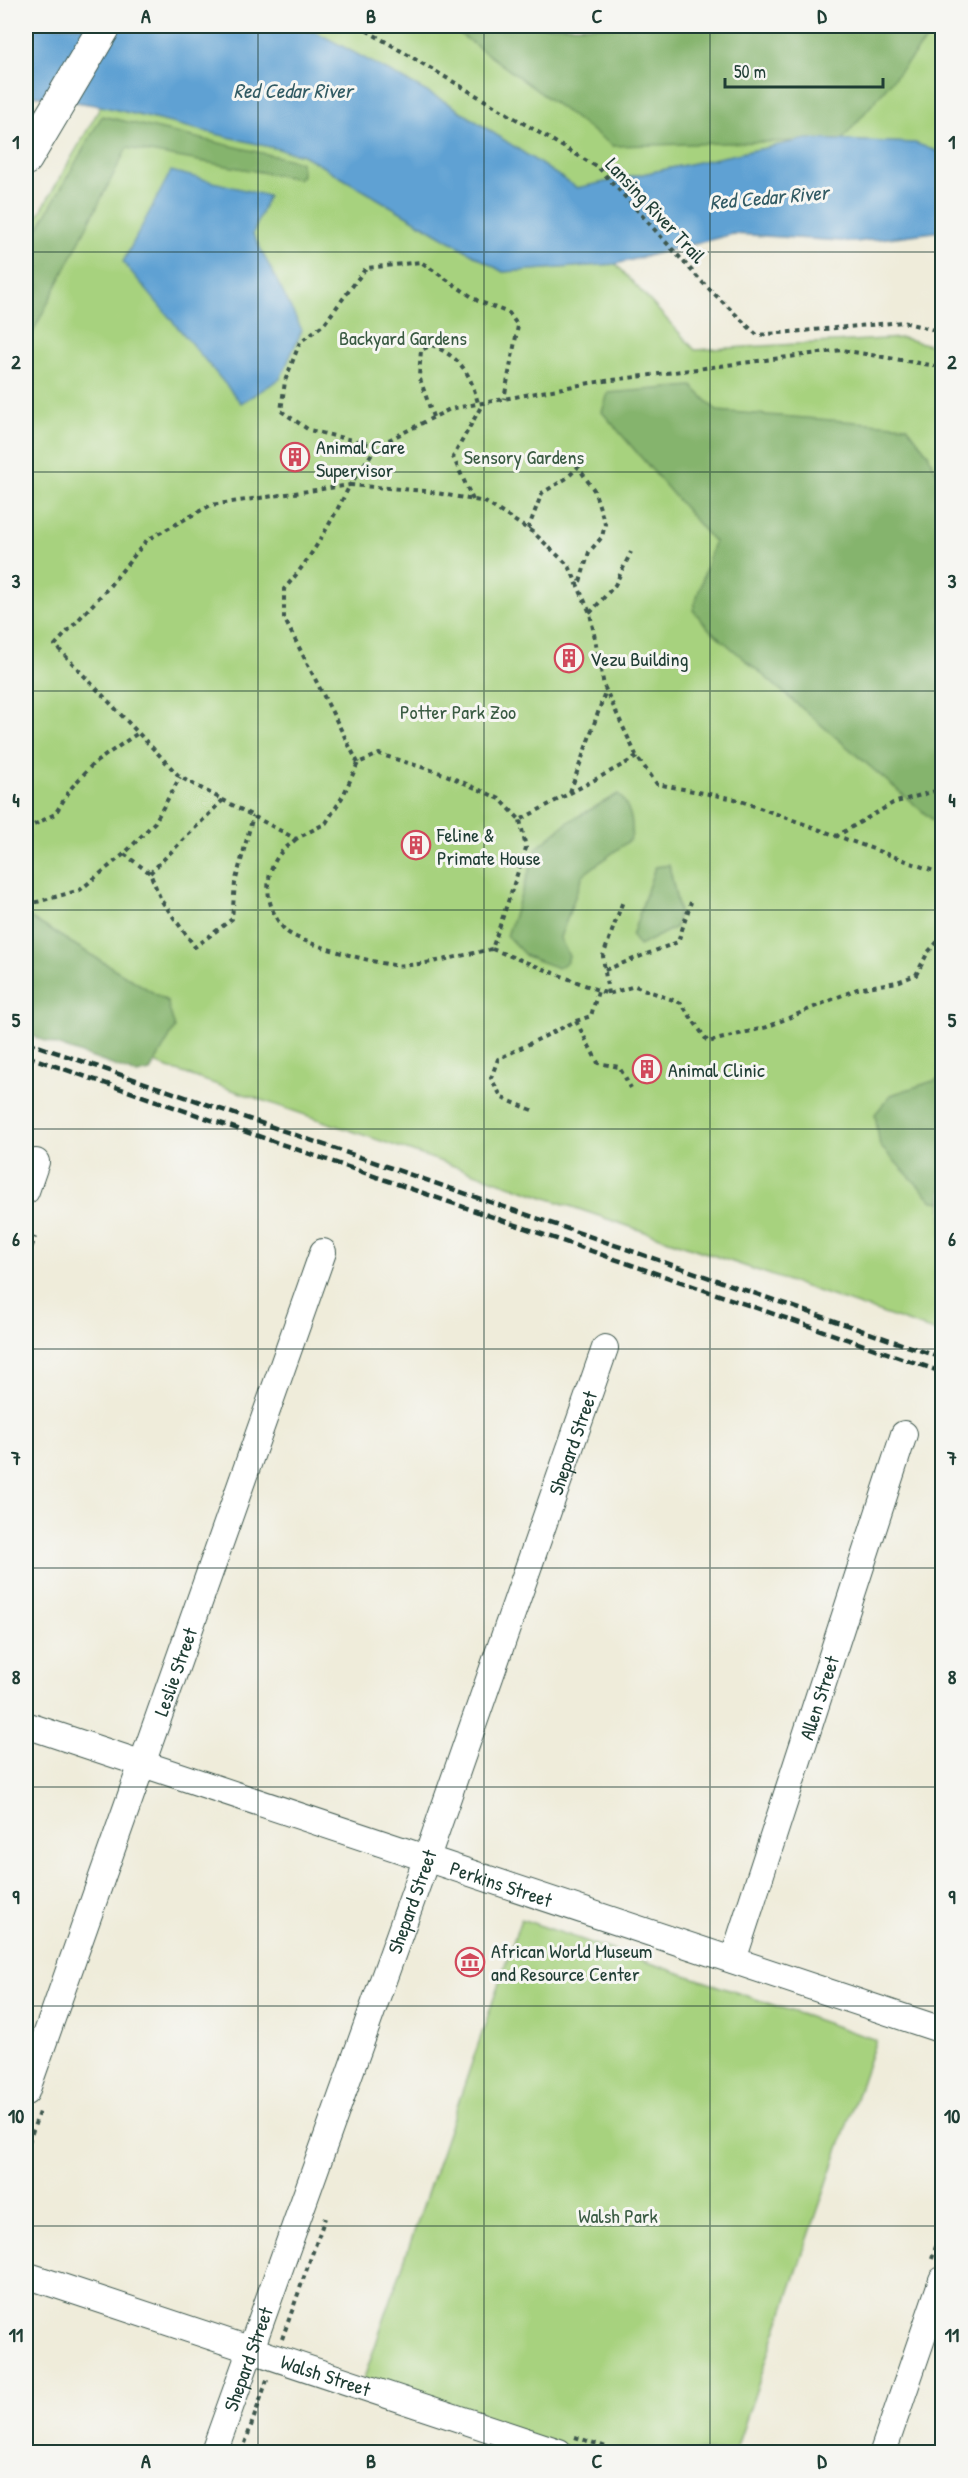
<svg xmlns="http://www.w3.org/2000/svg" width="968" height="2478" viewBox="0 0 968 2478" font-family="'Patrick Hand',sans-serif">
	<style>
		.green { fill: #a7d27e; stroke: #638859; stroke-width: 1.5 }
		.forest { fill: #85b46d; stroke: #527850; stroke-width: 1.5 }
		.water { fill: #5ea1d3; stroke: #3e6f84; stroke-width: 1.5 }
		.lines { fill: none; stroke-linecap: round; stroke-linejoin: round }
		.minor-casing { stroke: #3e574d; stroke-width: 28 }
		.tertiary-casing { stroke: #3e574d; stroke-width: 34 }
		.path { stroke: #3e574d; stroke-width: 4; stroke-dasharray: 4.5 4.5; stroke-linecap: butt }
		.minor { stroke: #fff; stroke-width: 26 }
		.tertiary { stroke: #fff; stroke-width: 32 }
		.rail { stroke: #1f3d34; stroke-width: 4.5; stroke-dasharray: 9 4.5; stroke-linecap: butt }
		.grid { fill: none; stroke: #1f3d34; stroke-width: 1.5; stroke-opacity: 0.55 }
		.labels { text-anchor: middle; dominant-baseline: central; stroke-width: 6; stroke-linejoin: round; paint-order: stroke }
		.street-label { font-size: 20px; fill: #1f3d34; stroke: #f6f6f2 }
		.park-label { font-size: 20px; fill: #3a5b43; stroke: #f6f6f2 }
		.poi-label { font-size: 20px; fill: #1f3d34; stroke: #f6f6f2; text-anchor: start }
		.water-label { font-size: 21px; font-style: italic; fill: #325b64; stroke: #f6f6f2 }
		.neatline { fill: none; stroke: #1f3d34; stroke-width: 2 }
		.grid-label { font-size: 20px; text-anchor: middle; font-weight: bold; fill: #1f3d34 }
	</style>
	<rect width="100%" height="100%" fill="#f6f6f2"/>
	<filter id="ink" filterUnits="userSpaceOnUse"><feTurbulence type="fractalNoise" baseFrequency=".0167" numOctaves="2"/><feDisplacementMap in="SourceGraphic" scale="12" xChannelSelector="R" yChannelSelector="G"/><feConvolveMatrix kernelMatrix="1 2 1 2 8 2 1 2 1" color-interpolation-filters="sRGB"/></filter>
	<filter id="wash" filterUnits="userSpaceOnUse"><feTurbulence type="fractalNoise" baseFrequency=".008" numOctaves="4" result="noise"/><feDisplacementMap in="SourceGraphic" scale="24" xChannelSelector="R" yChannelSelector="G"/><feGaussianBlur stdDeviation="1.35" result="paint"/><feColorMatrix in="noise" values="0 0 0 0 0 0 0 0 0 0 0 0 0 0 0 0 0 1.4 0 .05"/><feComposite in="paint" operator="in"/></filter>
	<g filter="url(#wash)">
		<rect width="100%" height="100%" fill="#efecda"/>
		<g class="green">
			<path d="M264 26H942V153L914 143 807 139 577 188 451 105 317 33Z"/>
			<path d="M101 106 303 155 503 272 616 264 695 350 903 338 942 348V1334L26 1019V237Z"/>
			<path d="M521 1919 876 2040 735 2452H545L360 2390Z"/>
		</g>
		<g class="forest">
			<path d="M449 26H938L842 140 613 146Z"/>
			<path d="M102 116 301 162 302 175 299 179 127 148 26 346V250Z"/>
			<path d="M692 386 717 411 907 426 928 454 942 484V828L709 629 693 610 714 542 602 412 608 393Z"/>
			<path d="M618 794C629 804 636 826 630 840L583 875 560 938 569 956 567 962 558 968 526 956 507 936 537 848 568 822Z"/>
			<path d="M669 865 679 910 676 927 639 946 632 936 655 867Z"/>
			<path d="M26 915 167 1001 175 1028 150 1071 137 1074 26 1034Z"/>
			<path d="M942 1078V1202L933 1201 880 1146 875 1114 891 1095Z"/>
		</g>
		<g class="water">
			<path d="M26 26H264L316 32 451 105 577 188 807 139 915 143 942 153V231L856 242 733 234 616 264 503 272 303 155 101 106 26 94Z"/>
			<path d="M171 171 268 196 253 234 302 330 280 379 241 403 123 262Z"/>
		</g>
	</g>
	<g filter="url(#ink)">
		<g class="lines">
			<g class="minor-casing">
				<g id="minor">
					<path d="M26 1191 36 1162"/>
					<path id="s1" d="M26 1725 942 2030"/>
					<path id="s2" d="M733 1960 904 1434"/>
					<path id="s3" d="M26 2092 323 1252"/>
					<path id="s4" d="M26 2275 559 2452"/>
					<path id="s5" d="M214 2452 420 1877 605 1348"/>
					<path d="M883 2452 942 2280"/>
				</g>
			</g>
			<g class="tertiary-casing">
				<path id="tertiary" d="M26 159 105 26"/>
			</g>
			<g class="path">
				<path d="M359 26 599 168 701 281 757 335 903 322 942 332"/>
				<path d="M433 417 419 376 421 350 432 345C462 359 470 373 478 403"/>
				<path d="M377 446 309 430 281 411 285 381 300 342 324 324 366 268 421 262 478 301 509 313 518 326 504 399"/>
				<path d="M473 500 453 457 483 403"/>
				<path d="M528 529 542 493 567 478 578 467 594 490 605 524 602 537 589 552 579 585"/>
				<path d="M590 613 615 585 631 552"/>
				<path d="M637 757 520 820 500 799 444 774 379 754 358 763 343 796 326 823 296 839 180 777 55 645 107 589 147 540 211 505 350 485 377 446 450 409 590 383 842 350 942 367"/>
				<path d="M358 763 284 618V589C312 558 331 522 350 485L426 491 485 502 534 533 569 566 590 613 604 686 637 757 657 784 735 799 942 874"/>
				<path d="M570 792 606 690"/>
				<path d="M26 829 55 814 72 787 93 764 138 733"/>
				<path d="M835 837 893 803 942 789"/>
				<path d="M296 839C291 844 283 849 279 855 262 878 266 909 285 930 295 942 375 963 393 965 417 968 467 954 492 949L526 848 520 820"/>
				<path d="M124 854 150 873 161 900 195 947 232 919 235 883 253 816"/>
				<path d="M150 873 223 800"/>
				<path d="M26 902H37L80 890 124 854 155 822 180 777"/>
				<path d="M492 949 608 994 635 986 681 1003 708 1042 767 1027 857 989 897 982 916 975 928 952 942 937"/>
				<path d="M605 970 678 942 691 902"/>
				<path d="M608 994 603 956 623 901"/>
				<path d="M576 1021 591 1016 598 991"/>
				<path d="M532 1110 502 1098 491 1078 498 1059 576 1021 598 1063 619 1067 631 1088"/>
				<path d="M26 1264 35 1237"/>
				<path d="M26 2151 40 2109"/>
				<path d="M932 2259 942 2228"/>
				<path d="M282 2339 325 2218"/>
				<path d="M575 2437 622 2452"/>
				<path d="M242 2452 268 2377"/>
			</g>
			<use href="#minor" class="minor"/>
			<use href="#tertiary" class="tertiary"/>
			<g class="rail">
				<path d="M26 1042 942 1358"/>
				<path d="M26 1056 942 1372"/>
			</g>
		</g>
	</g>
	<path class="grid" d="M258 26V2452M484 26V2452M710 26V2452M26 252H942M26 472H942M26 691H942M26 910H942M26 1129H942M26 1349H942M26 1568H942M26 1787H942M26 2006H942M26 2226H942"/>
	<defs>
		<g id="building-ring" transform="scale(1.5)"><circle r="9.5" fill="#f6f6f2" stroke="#d1495b" stroke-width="1.5"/><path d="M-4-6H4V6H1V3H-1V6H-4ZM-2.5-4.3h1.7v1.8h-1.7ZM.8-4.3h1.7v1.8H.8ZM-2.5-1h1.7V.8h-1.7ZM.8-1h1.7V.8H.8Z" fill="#d1495b"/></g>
		<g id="museum-ring" transform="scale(1.5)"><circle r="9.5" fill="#f6f6f2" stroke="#d1495b" stroke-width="1.5"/><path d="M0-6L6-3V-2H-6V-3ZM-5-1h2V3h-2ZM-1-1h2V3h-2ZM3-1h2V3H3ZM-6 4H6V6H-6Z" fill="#d1495b"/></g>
	</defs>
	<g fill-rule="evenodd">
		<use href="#building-ring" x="295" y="457"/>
		<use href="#building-ring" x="569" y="658"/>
		<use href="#building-ring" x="416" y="845"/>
		<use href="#building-ring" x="647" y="1069"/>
		<use href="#museum-ring" x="470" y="1962"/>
	</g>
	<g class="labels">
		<g class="street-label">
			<text transform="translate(656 210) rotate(47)">Lansing River Trail</text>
			<text stroke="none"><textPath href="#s5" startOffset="1071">Shepard Street</textPath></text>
			<text stroke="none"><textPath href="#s3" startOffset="446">Leslie Street</textPath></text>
			<text stroke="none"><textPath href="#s2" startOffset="276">Allen Street</textPath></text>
			<text stroke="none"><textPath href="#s1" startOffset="501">Perkins Street</textPath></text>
			<text stroke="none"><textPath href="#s5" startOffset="585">Shepard Street</textPath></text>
			<text stroke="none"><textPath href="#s5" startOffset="99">Shepard Street</textPath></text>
			<text stroke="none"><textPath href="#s4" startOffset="316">Walsh Street</textPath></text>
		</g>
		<g class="park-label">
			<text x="403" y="337">Backyard Gardens</text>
			<text x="524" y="456">Sensory Gardens</text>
			<text x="458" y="711">Potter Park Zoo</text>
			<text x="618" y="2215">Walsh Park</text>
		</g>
		<g class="poi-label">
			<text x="316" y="446">Animal Care<tspan x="316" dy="23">Supervisor</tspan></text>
			<text x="590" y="658">Vezu Building</text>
			<text x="437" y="834">Feline &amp;<tspan x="437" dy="23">Primate House</tspan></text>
			<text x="668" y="1069">Animal Clinic</text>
			<text x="491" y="1950">African World Museum<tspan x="491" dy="23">and Resource Center</tspan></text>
		</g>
		<g class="water-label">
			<text x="293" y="90">Red Cedar River</text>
			<text transform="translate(769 197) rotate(-5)">Red Cedar River</text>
		</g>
	</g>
	<rect width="968" height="2478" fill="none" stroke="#f6f6f2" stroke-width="66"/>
	<path d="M725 78v9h158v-9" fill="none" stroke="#1f3d34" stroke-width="3"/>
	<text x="734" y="78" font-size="18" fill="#1f3d34" stroke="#f6f6f2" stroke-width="4.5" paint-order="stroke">50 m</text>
	<rect x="33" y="33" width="902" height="2412" class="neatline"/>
	<g class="grid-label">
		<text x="146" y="23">A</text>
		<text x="371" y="23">B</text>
		<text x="597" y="23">C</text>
		<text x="822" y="23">D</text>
		<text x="16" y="149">1</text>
		<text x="952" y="149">1</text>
		<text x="16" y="369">2</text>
		<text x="952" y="369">2</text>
		<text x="16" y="588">3</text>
		<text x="952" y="588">3</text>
		<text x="16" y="807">4</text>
		<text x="952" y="807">4</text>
		<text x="16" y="1027">5</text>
		<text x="952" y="1027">5</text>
		<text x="16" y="1246">6</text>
		<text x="952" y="1246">6</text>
		<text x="16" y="1465">7</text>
		<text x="952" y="1465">7</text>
		<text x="16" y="1684">8</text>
		<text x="952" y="1684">8</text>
		<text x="16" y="1904">9</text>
		<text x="952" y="1904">9</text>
		<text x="16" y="2123">10</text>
		<text x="952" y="2123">10</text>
		<text x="16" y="2342">11</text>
		<text x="952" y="2342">11</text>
		<text x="146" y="2468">A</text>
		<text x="371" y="2468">B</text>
		<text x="597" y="2468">C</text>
		<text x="822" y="2468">D</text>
	</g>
</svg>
